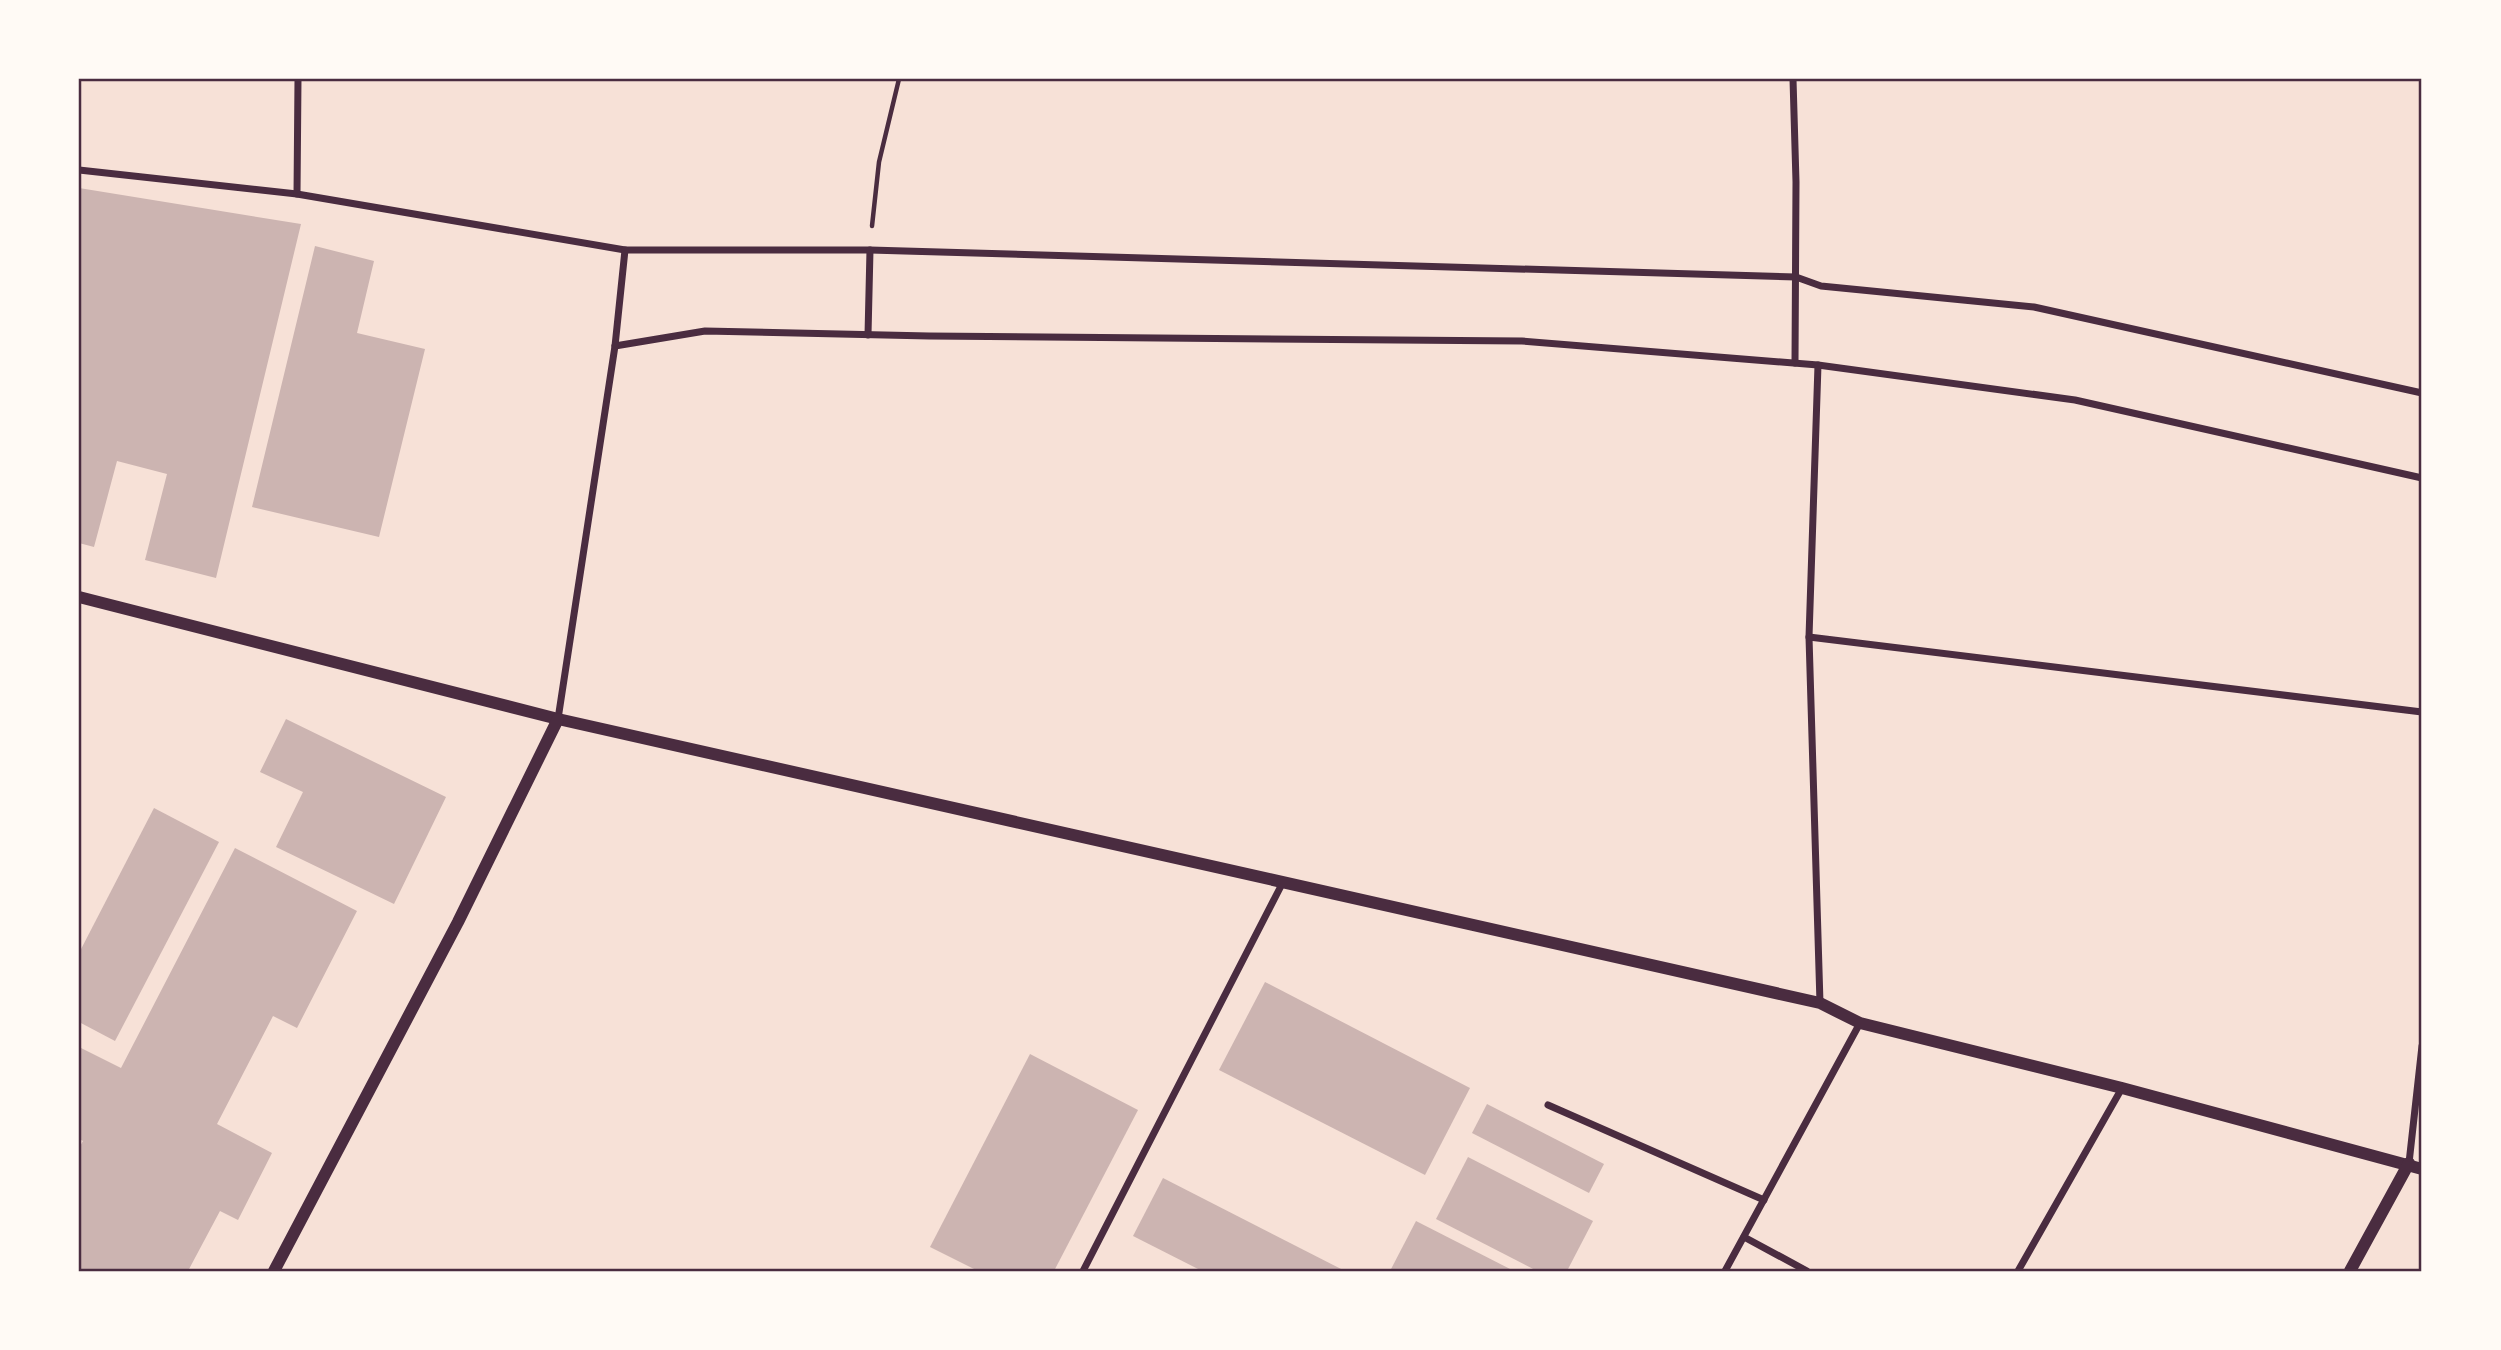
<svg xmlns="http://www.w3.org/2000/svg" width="2501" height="1350" viewBox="0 0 2501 1350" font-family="'DM Sans',sans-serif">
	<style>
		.building { fill: #ccb4b1 }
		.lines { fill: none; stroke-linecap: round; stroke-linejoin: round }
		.path { stroke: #4a2c40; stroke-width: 4.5 }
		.minor { stroke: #4a2c40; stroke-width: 7 }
		.tertiary { stroke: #4a2c40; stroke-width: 12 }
		.neatline { fill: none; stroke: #4a2c40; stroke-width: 2.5 }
	</style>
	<rect width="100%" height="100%" fill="#f7e1d7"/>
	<g class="building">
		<path d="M79 188 301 224 216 578 145 560 167 474 117 461 94 547 79 543Z"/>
		<path d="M315 246 374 261 357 333 425 349 379 537 252 507Z"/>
		<path d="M286 719 446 797 394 904 276 847 303 792 260 772Z"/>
		<path d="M154 808 219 842 115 1041 79 1022V953Z"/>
		<path d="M235 848 357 911 297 1028 273 1016 217 1124 272 1153 238 1220 220 1211 188 1271H79V1148L83 1141 79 1139V1047L121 1068Z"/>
		<path d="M1265 982 1470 1088 1425 1175 1219 1070Z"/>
		<path d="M1030 1054 1138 1110 1054 1271H978L930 1247Z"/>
		<path d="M1487 1104 1604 1164 1589 1193 1472 1133Z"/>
		<path d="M1468 1157 1593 1221 1567 1271H1537L1436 1219Z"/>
		<path d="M1163 1178 1345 1271H1202L1133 1236Z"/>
		<path d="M1416 1221 1514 1271H1390Z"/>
	</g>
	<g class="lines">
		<path class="path" d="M872 226 879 162 899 79"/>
		<g class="minor">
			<path d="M1793 79 1796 182 1795 363"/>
			<path d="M79 170 297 194 625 250H870L1796 277 1821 286 2034 307 2422 393"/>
			<path d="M297 194 298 79"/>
			<path d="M868 335 870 250"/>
			<path d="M615 346 705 331 929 336 1522 341 1818 365 2075 400 2422 478"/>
			<path d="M1818 365 1809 637 1820 1003"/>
			<path d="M1809 637 2422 712"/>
			<path d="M558 719 615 346 625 250"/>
			<path d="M1548 1105 1764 1200"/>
			<path d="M2409 1163 2422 1046"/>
			<path d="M1744 1237 1807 1271"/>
			<path d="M1083 1271 1282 884"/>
			<path d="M1725 1271 1860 1023"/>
			<path d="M2018 1271 2122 1088"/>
		</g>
		<g class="tertiary">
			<path d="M79 597 558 719 1820 1003 1860 1023 2122 1088 2422 1169"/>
			<path d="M274 1271 458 922 558 719"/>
			<path d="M2350 1271 2409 1163"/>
		</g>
	</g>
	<rect width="2501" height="1350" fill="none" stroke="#fffaf5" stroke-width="161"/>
	<rect x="80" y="80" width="2340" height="1190" class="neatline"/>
</svg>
